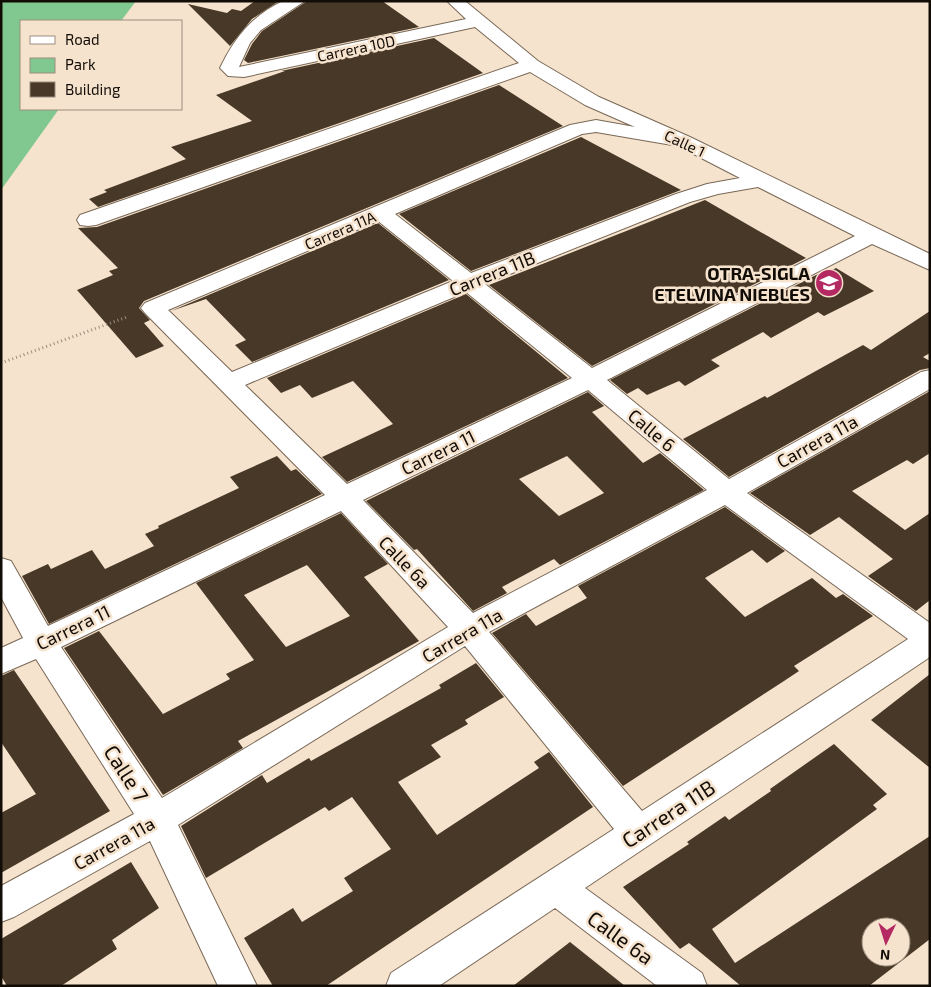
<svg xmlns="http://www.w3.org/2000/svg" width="931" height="987" viewBox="0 0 931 987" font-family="'Exo 2',sans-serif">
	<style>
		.green { fill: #80c88f }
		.building { fill: #473827; fill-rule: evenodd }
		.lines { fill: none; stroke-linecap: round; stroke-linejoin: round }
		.street-casing { stroke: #796856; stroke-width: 2 }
		.path { stroke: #9a8c7d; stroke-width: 3; stroke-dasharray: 1 3; stroke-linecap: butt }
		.street { fill: #fff; fill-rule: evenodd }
		.labels { text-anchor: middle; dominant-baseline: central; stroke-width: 5; stroke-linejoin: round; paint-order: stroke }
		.far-street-label { font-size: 15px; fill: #120c06; stroke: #f6e3ce }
		.street-label { font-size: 18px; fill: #120c06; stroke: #f6e3ce }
		.poi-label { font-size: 18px; font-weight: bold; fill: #120c06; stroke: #f6e3ce; text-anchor: end }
		.near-street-label { font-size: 21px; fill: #120c06; stroke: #f6e3ce }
	</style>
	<rect width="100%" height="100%" fill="#f6e3ce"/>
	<path class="green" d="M1 1H136L121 21H21V109H59L1 190Z"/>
	<g class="building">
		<path d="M255 1H279L252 19 230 46 188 4 227 13 232 9 241 11Z"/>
		<path d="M307 1H382L419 27 248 63 244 60 252 44 262 31Z"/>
		<path d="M434 38 483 73 98 207 89 199 107 192 104 190 186 159 171 147 252 121 216 95 285 71H281Z"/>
		<path d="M499 85 563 126 144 301 139 308 150 320 144 323 164 346 136 358 77 290 113 275 109 271 118 268 78 228 97 227Z"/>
		<path d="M581 137 681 190 471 271 399 214Z"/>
		<path d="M705 200 806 258 592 366 489 285Z"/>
		<path d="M378 223 449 280 252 362 235 345 246 340 206 299 171 311Z"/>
		<path d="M836 268 874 291 824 316 818 312 771 338 763 332 711 360 720 366 685 386 679 381 647 395 638 388 627 394 610 380 826 270 829 272Z"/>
		<path d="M466 294 568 378 347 482 322 457 393 424 353 381 312 398 300 385 281 393 267 378Z"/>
		<path d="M930 311V353L923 357 930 361V368L920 370 729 477 683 439 765 396 767 398 863 345 871 350Z"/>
		<path d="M930 391V453L913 464 907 460 852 491 905 530 930 513V600L916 611 868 576 893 559 839 517 810 535 750 493Z"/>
		<path d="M588 392 604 406 592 412 643 463 660 453 704 490 560 565 554 559 502 587 507 593 473 611 417 549 414 550 366 501ZM567 456 604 493 559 516 519 479Z"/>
		<path d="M277 456 291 471 296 469 322 494 49 624 22 576 48 564 51 569 92 550 105 569 154 546 145 534 159 528 158 526 239 488 230 477Z"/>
		<path d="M725 507 785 551 767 563 752 550 705 578 745 617 812 578 836 598 843 594 873 616 794 666 799 671 784 681 623 786 492 633 526 614 536 626 587 598 578 586Z"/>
		<path d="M341 513 388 564 364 577 419 641 238 741 243 748 163 795 64 648 99 631 163 714 230 679 226 674 254 660 196 583ZM307 565 350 616 286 647 244 595Z"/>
		<path d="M476 663 504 697 465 720 468 724 431 745 441 757 398 782 437 835 539 768 534 762 549 752 593 807 326 986H273L244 938 293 908 302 922 353 891 344 878 391 849 352 797 329 811 325 807 206 878 181 826 262 775 267 783 309 758 311 761 441 688 439 685Z"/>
		<path d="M14 670 110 811 1 873V813L36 794 1 742V676Z"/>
		<path d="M930 674V768L871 720Z"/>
		<path d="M834 744 887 794 873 805 877 809 712 929 735 963 930 836V939L869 986H741L689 943 680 949 623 887 689 844 687 842 725 816 729 820 771 791 770 789ZM871 927H901V957H871Z"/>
		<path d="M131 862 159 908 112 940 117 949 61 986H7L1 976V939Z"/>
		<path d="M570 942 625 986H513Z"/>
	</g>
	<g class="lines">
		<g class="street-casing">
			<path id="street" d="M283 1H305L261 30 250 43 239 67 466 19 447 1H465L538 61 599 97 690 137 930 254V270L872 244 607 380 729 479 921 372 930 370V389L747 493 930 623V657L585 888 702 973 707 986H657L555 908 439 986H386L391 973 614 829 465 646 178 825 257 986H218L150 841 14 917 1 922V886L134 814 36 659 1 674V648L23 638 1 597V558L11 561 48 626 325 495 145 313 141 308 145 303 570 125 596 120 635 127 585 105 530 72 96 225 88 226 80 225 77 220 80 215 519 63 475 27 244 77 228 76 220 68C235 37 252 16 283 1ZM596 132 678 146 740 178 707 184 676 194 471 273 395 214 582 134ZM758 187 855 236 592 368 485 284 690 202 718 194ZM378 221 453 281 232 372 168 310ZM466 292 572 378 347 484 245 385ZM588 390 707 490 473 613 363 500ZM725 505 908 639 642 811 489 632ZM341 511 448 627 162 798 61 647Z"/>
		</g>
		<path class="path" d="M1 363 127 317"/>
		<use href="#street" class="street"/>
	</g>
	<defs>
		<g id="school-disc" transform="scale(1.4375)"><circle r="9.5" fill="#b52962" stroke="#f6e3ce"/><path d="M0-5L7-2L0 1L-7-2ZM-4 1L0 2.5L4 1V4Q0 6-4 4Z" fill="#fff"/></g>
	</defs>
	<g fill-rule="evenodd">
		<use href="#school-disc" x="829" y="283"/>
	</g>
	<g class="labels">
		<g class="far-street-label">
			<text transform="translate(356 48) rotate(-12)">Carrera 10D</text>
			<text transform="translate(685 143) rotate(25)">Calle 1</text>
			<text transform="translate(340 230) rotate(-23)">Carrera 11A</text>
		</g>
		<g class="street-label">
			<text transform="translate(492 273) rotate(-22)">Carrera 11B</text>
			<text transform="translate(652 430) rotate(40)">Calle 6</text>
			<text transform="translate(817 441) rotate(-29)">Carrera 11a</text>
			<text transform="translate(438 452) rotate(-26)">Carrera 11</text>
			<text transform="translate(405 562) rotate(46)">Calle 6a</text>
			<text transform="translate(73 627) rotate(-26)">Carrera 11</text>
			<text transform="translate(462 635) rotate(-30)">Carrera 11a</text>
			<text transform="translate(114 843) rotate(-29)">Carrera 11a</text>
		</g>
		<g class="poi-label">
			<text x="810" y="273">OTRA-SIGLA<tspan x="810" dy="21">ETELVINA NIEBLES</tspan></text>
		</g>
		<g class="near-street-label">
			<text transform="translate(127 773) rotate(57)">Calle 7</text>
			<text transform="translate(668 813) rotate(-33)">Carrera 11B</text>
			<text transform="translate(621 937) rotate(36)">Calle 6a</text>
		</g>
	</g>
	<rect width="931" height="987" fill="none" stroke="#120c06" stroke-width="5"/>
	<rect x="20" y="20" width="162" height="90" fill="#f6e3ce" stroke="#9b8d7e"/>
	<rect x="30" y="36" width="25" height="8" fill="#ffffff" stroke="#9b8d7e"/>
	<text x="65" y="45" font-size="15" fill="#120c06">Road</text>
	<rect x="30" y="58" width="25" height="15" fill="#80c88f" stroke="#9b8d7e"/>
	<text x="65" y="70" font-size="15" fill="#120c06">Park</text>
	<rect x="30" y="82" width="25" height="15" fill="#473827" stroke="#9b8d7e"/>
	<text x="65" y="95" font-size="15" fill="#120c06">Building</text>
	<g transform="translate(886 942) rotate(184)"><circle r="24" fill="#f6e3ce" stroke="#9b8d7e"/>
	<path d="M0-4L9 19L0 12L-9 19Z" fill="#b52962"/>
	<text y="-8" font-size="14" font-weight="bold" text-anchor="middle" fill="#120c06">N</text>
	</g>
</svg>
